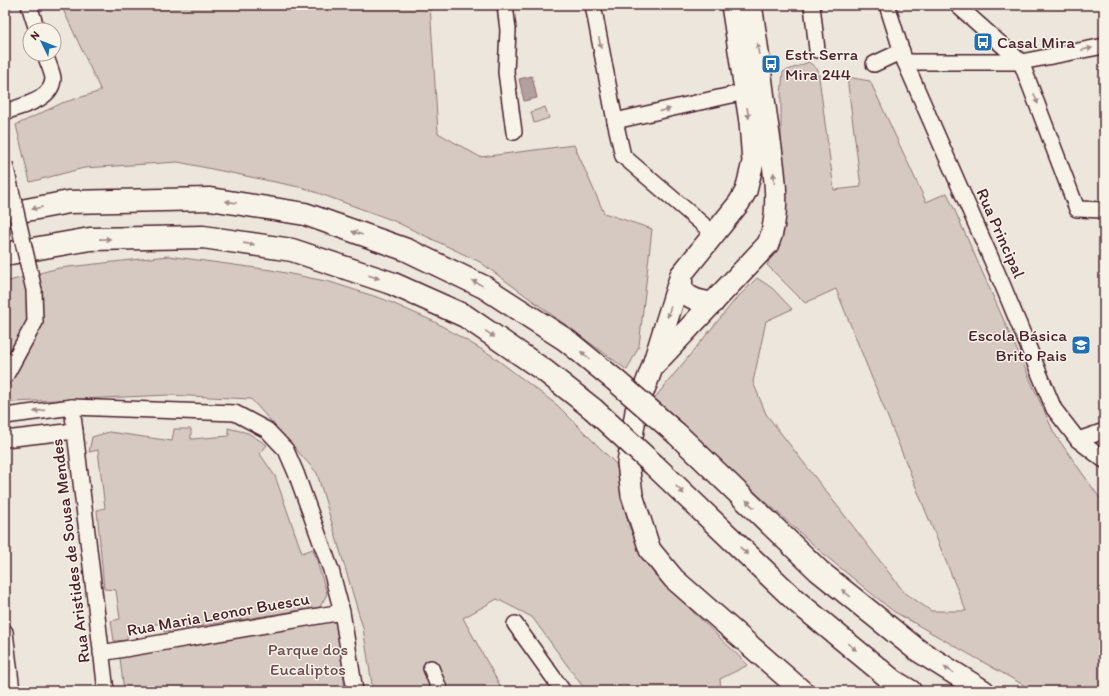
<svg xmlns="http://www.w3.org/2000/svg" width="1109" height="696" viewBox="0 0 1109 696" font-family="Itim,sans-serif">
	<style>
		.green { fill: #d5c9c2; stroke: #907476 }
		.water { fill: #b39f9d; stroke: #896c6f }
		.lines { fill: none; stroke-linecap: round; stroke-linejoin: round }
		.street-casing { stroke: #4a1f2b; stroke-width: 18 }
		.secondary-casing { stroke: #4a1f2b; stroke-width: 24 }
		.highway-casing { stroke: #4a1f2b; stroke-width: 25 }
		.street { stroke: #f7f3e8; stroke-width: 15 }
		.secondary { stroke: #f7f3e8; stroke-width: 21 }
		.highway { stroke: #f7f3e8; stroke-width: 22 }
		.street-bridge-casing { stroke: #4a1f2b; stroke-width: 18; stroke-linecap: butt }
		.highway-bridge-casing { stroke: #4a1f2b; stroke-width: 25; stroke-linecap: butt }
		.street-bridge { stroke: #f7f3e8; stroke-width: 15 }
		.highway-bridge { stroke: #f7f3e8; stroke-width: 22 }
		.oneway { fill: #a0898a }
		.labels { text-anchor: middle; dominant-baseline: central; stroke-width: 3; stroke-linejoin: round; paint-order: stroke }
		.poi-label { font-size: 17px; fill: #4a1f2b; stroke: #f7f3e8; text-anchor: start }
		.street-label { font-size: 17px; fill: #4a1f2b; stroke: #f7f3e8 }
		.park-label { font-size: 17px; fill: #6d4a51; stroke: #f7f3e8 }
	</style>
	<rect width="100%" height="100%" fill="#ece6dd"/>
	<filter id="ink" filterUnits="userSpaceOnUse"><feTurbulence type="fractalNoise" baseFrequency=".025" numOctaves="2"/><feDisplacementMap in="SourceGraphic" scale="8" xChannelSelector="R" yChannelSelector="G"/><feConvolveMatrix kernelMatrix="1 2 1 2 8 2 1 2 1" color-interpolation-filters="sRGB"/></filter>
	<g filter="url(#ink)">
		<g class="green">
			<path d="M61 5H430L438 133 480 157 574 145 604 213 652 229 639 346 627 370 480 262 392 220 304 188 178 162 84 168 30 182 16 125 62 103 101 91Z"/>
			<path d="M809 62 818 70 834 190 861 187 847 77 870 81 926 202 947 193 1054 433 1104 504V691H1034L893 611 827 557 653 400 735 300 757 278 772 288 792 309 766 321 753 382 766 414 904 592 931 611H966L836 289 805 303 767 265 781 234V96L783 72Z"/>
			<path d="M545 107 549 118 534 123 531 112Z"/>
			<path d="M168 256 271 270 330 282 383 299 435 322 491 355 557 405 616 464 629 527 654 574 748 665 720 679 721 691H586L532 617 497 599 463 618 503 691H373L363 628 317 473 251 399 169 395 13 402 5 399V282L59 268Z"/>
			<path d="M228 428 248 433 267 445 260 454 275 476 302 553 313 549 327 594 320 607 164 632 162 623 128 629 127 640 114 641 111 621 120 619 116 590 104 589 97 510 105 508 98 450 89 452 92 437 109 432 172 441 174 429H191V439L229 436Z"/>
			<path d="M338 620 345 691H124L120 658Z"/>
		</g>
		<path class="water" d="M532 76 537 98 524 101 519 79Z"/>
		<g class="lines">
			<g class="street-casing">
				<g id="street">
					<path d="M29 5 37 30"/>
					<path d="M505 5 508 30 506 72 514 132"/>
					<path d="M593 5 615 121 745 92"/>
					<path d="M812 5 817 50"/>
					<path d="M887 5 905 62 1003 286 1054 409 1078 440 1104 460"/>
					<path d="M957 5 1021 62 1077 209 1104 210"/>
					<path d="M905 62H1021L1104 46"/>
					<path d="M874 64 902 51"/>
					<path d="M5 112C21 106 53 100 53 78 52 71 47 61 45 54"/>
					<path d="M615 121 623 156 714 234"/>
					<path d="M5 377 35 322 34 290"/>
					<path d="M72 407 106 691"/>
					<path d="M5 416 72 407 235 413 267 430 286 450 296 473 331 570 342 612 355 691"/>
					<path d="M5 439 75 431"/>
					<path d="M1078 440 1104 431"/>
					<path d="M515 624 563 691"/>
					<path d="M5 632 12 691"/>
					<path d="M101 653 342 612"/>
					<path d="M431 668 440 691"/>
				</g>
			</g>
			<g class="secondary-casing">
				<g id="secondary">
					<path d="M732 5 750 122 753 162 746 191 739 203 681 275 652 368 636 411 628 463 632 495 650 550 674 579 802 691"/>
					<path d="M681 275C682 278 681 284 682 288 687 299 703 302 713 303"/>
					<path d="M655 364 768 244C784 208 771 153 766 114 761 78 757 41 751 5"/>
				</g>
			</g>
			<g class="highway-casing">
				<g id="highway">
					<path d="M5 214 69 202 210 199 305 214 407 250 484 287 566 340 615 380"/>
					<path d="M5 254 90 239 203 237 292 250 391 283 465 316 545 371 593 409"/>
					<path d="M677 434 819 571 916 649 983 691"/>
					<path d="M654 465 795 600 893 681 910 691"/>
				</g>
			</g>
			<use href="#street" class="street"/>
			<use href="#secondary" class="secondary"/>
			<use href="#highway" class="highway"/>
			<g class="street-bridge-casing">
				<path id="street-bridge" d="M5 164 34 290"/>
			</g>
			<g class="highway-bridge-casing">
				<g id="highway-bridge">
					<path d="M615 380 677 434"/>
					<path d="M593 409 654 465"/>
				</g>
			</g>
			<use href="#street-bridge" class="street-bridge"/>
			<use href="#highway-bridge" class="highway-bridge"/>
		</g>
		<defs><path id="oneway-solid" d="M-6-.8H1V-3.2L6.5 0L1 3.2V.8H-6Z"/></defs>
		<g class="oneway">
			<use href="#oneway-solid" transform="translate(600 43) rotate(79)"/>
			<use href="#oneway-solid" transform="translate(758 49) rotate(-98)"/>
			<use href="#oneway-solid" transform="translate(1087 49) rotate(-11)"/>
			<use href="#oneway-solid" transform="translate(1036 99) rotate(69)"/>
			<use href="#oneway-solid" transform="translate(665 110) rotate(-13)"/>
			<use href="#oneway-solid" transform="translate(748 113) rotate(80)"/>
			<use href="#oneway-solid" transform="translate(774 178) rotate(-94)"/>
			<use href="#oneway-solid" transform="translate(231 202) rotate(-171)"/>
			<use href="#oneway-solid" transform="translate(37 208) rotate(170)"/>
			<use href="#oneway-solid" transform="translate(357 233) rotate(-161)"/>
			<use href="#oneway-solid" transform="translate(105 239) rotate(-1)"/>
			<use href="#oneway-solid" transform="translate(249 244) rotate(8)"/>
			<use href="#oneway-solid" transform="translate(374 277) rotate(18)"/>
			<use href="#oneway-solid" transform="translate(477 283) rotate(-154)"/>
			<use href="#oneway-solid" transform="translate(669 312) rotate(107)"/>
			<use href="#oneway-solid" transform="translate(490 334) rotate(34)"/>
			<use href="#oneway-solid" transform="translate(585 355) rotate(-140)"/>
			<use href="#oneway-solid" transform="translate(39 411) rotate(172)"/>
			<use href="#oneway-solid" transform="translate(680 490) rotate(44)"/>
			<use href="#oneway-solid" transform="translate(750 504) rotate(-136)"/>
			<use href="#oneway-solid" transform="translate(744 551) rotate(44)"/>
			<use href="#oneway-solid" transform="translate(846 593) rotate(-141)"/>
			<use href="#oneway-solid" transform="translate(852 647) rotate(39)"/>
			<use href="#oneway-solid" transform="translate(949 670) rotate(-148)"/>
		</g>
	</g>
	<defs>
		<g id="bus-square" transform="scale(1)"><rect x="-9" y="-9" width="18" height="18" rx="4" fill="#1f6fb2" stroke="#f7f3e8"/><path d="M-5-6H5V4H4V6H2V4H-2V6H-4V4H-5ZM-3.5-4V0h7V-4ZM-3.5 1.2v1.5H-2V1.2ZM2 1.2v1.5H3.5V1.2Z" fill="#fff"/></g>
		<g id="school-square" transform="scale(1)"><rect x="-9" y="-9" width="18" height="18" rx="4" fill="#1f6fb2" stroke="#f7f3e8"/><path d="M0-5L7-2L0 1L-7-2ZM-4 1L0 2.5L4 1V4Q0 6-4 4Z" fill="#fff"/></g>
	</defs>
	<g fill-rule="evenodd">
		<use href="#bus-square" x="983" y="42"/>
		<use href="#bus-square" x="771" y="64"/>
		<use href="#school-square" x="1081" y="345"/>
	</g>
	<g class="labels">
		<g class="poi-label">
			<text x="997" y="42">Casal Mira</text>
			<text x="785" y="54">Estr Serra<tspan x="785" dy="20">Mira 244</tspan></text>
			<text x="1067" y="335" text-anchor="end">Escola Básica<tspan x="1067" dy="20">Brito Pais</tspan></text>
		</g>
		<g class="street-label">
			<text transform="translate(1001 233) rotate(66)">Rua Principal</text>
			<text transform="translate(70 551) rotate(-97)">Rua Aristides de Sousa Mendes</text>
			<text transform="translate(218 614) rotate(-10)">Rua Maria Leonor Buescu</text>
		</g>
		<g class="park-label">
			<text x="308" y="649">Parque dos<tspan x="308" dy="20">Eucaliptos</tspan></text>
		</g>
	</g>
	<rect width="1109" height="696" fill="none" stroke="#f7f3e8" stroke-width="20"/>
	<rect x="10" y="10" width="1089" height="676" fill="none" stroke="#4a1f2b" stroke-width="1.5" filter="url(#ink)"/>
	<g transform="translate(42 42) rotate(313)"><circle r="19" fill="#f7f3e8" stroke="#b29e9c"/>
	<path d="M0-3L7 15L0 10L-7 15Z" fill="#1f6fb2"/>
	<text y="-6" font-size="11" font-weight="bold" text-anchor="middle" fill="#4a1f2b">N</text>
	</g>
</svg>
